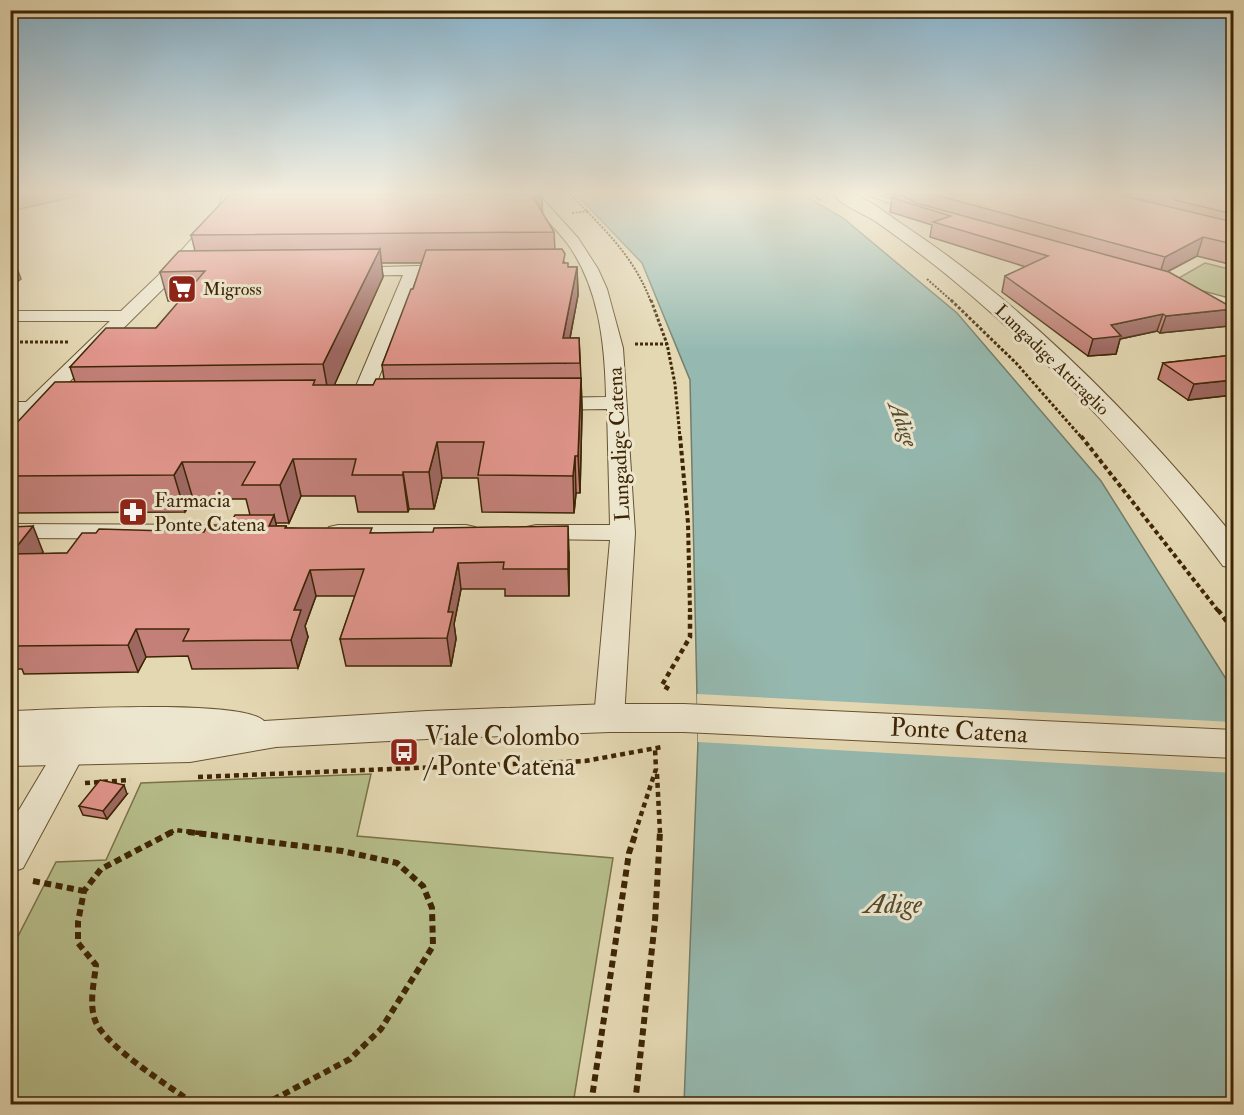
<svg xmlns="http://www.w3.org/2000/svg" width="1244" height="1115" viewBox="0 0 1244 1115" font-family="'IM FELL Double Pica',serif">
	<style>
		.green { fill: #b6be8b; stroke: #7a7248; stroke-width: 1.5 }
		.water { fill: #95b9b0; stroke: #727e6b; stroke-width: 1.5 }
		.pier { fill: #e4d8b3 }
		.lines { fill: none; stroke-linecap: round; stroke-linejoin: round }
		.service-casing { stroke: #685230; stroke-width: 2 }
		.minor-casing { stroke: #685230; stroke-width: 2 }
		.tertiary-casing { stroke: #685230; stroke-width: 2 }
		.path-far4 { stroke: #3e2504; stroke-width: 2; stroke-dasharray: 2 1.5; stroke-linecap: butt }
		.path-far3 { stroke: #3e2504; stroke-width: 3; stroke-dasharray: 3 2; stroke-linecap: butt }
		.path-far2 { stroke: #3e2504; stroke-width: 4; stroke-dasharray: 4.5 3; stroke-linecap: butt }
		.path-far1 { stroke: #3e2504; stroke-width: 4.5; stroke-dasharray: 5 4; stroke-linecap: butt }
		.path { stroke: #3e2504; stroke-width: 6; stroke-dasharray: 7 4.5; stroke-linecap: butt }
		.service { fill: #ede6ce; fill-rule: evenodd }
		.minor { fill: #ede6ce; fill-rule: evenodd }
		.tertiary { fill: #ede6ce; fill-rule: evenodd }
		.wall { fill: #c28078; stroke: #3e2504; stroke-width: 1.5; fill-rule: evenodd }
		.shaded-wall { fill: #9e6862; stroke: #3e2504; stroke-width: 1.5 }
		.building { fill: #e1958c; stroke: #3e2504; stroke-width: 1.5 }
		.labels { text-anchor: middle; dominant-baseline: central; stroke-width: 6; stroke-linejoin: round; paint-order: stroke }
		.far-poi-label { font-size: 18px; fill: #3e2504; stroke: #ede6ce; text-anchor: start }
		.far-street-label { font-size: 18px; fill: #3e2504; stroke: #ede6ce }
		.street-label { font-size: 21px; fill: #3e2504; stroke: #ede6ce }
		.poi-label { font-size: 21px; fill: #3e2504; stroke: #ede6ce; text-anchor: start }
		.water-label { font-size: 22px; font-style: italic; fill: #544a2f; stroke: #ede6ce }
		.near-street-label { font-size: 26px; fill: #3e2504; stroke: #ede6ce }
		.near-poi-label { font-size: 26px; fill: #3e2504; stroke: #ede6ce; text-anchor: start }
		.near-water-label { font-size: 27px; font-style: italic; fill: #544a2f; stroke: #ede6ce }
	</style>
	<rect width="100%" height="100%" fill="#e4d8b3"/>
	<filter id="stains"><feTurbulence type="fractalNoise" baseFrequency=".00333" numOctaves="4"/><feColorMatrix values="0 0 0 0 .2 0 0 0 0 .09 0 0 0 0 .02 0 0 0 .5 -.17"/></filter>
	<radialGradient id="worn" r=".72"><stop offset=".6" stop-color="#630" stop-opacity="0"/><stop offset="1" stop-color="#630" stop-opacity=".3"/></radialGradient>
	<g class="green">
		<path d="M10 194H86L11 211Z"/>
		<path d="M1205 263 1233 270V299L1129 272 1179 278Z"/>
		<path d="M371 774 357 836 613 858 573 1104H11V950L56 862 106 860 141 783Z"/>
	</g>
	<path class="water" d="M576 194H802L843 218 957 313 1101 481 1233 690V1104H684L698 742 690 380 642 263Z"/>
	<path class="pier" d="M697 694 1233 722V773L698 742Z"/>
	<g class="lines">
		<g class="service-casing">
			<g id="service">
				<path d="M865 194H875L910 206 903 208Z"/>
				<path d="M1197 290 1234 300V306L1194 295 1193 293Z"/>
			</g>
		</g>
		<g class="minor-casing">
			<g id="minor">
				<path d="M222 194H236L237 196 231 212 177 275 49 402 73 404 76 408 73 412 37 414 17 435 10 437V418L15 414H10V402H26L110 321H10V311H121L165 269 219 208Z"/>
				<path d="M524 194H538L578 238 598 269 607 289 623 348 635 533 624 718 620 726 609 729 598 726 594 718 610 540 536 539 527 537 524 532 527 527 536 525H610L607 409 546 410 539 408 536 404 539 400 546 398 606 397C605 344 599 287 567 243 554 226 537 211 524 194Z"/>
				<path d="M455 265 463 270 461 273 419 275 368 405 365 409H351L348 405 403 275 348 276 342 274 340 271 342 268Z"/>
				<path d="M10 524 238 525 247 527 250 532 247 537 238 539 10 538Z"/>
				<path d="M338 525H466L475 527 478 532 475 537 466 539H338L329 537 326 532 329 527Z"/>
				<path d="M70 739 81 743 86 751 23 868 10 873V825L59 743Z"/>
			</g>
		</g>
		<g class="tertiary-casing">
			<g id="tertiary">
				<path d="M833 194C839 194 845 193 851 194 865 196 890 216 902 224 1025 305 1137 419 1230 532L1234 537V568L1223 566C1150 467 1065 376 972 296 941 269 908 244 875 221 862 213 842 206 833 194Z"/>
				<path d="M609 704H684L1234 730V758L684 732H609L427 739 276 747 190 762 10 766V711C51 710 241 698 264 721L427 711Z"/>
			</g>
		</g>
		<g class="path-far4">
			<path d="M570 194C603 228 634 256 651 302"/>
			<path d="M810 194 822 201"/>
			<path d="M572 213 588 211"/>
			<path d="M927 279 953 302"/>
		</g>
		<g class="path-far3">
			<path d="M651 300 667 344 675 384 680 438"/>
			<path d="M951 300 1016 363 1082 438"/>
			<path d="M10 342H69"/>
			<path d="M635 344H667"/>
		</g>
		<g class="path-far2">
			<path d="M680 436 688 523 690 612"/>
			<path d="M1081 436 1219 612"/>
		</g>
		<g class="path-far1">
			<path d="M1218 610 1234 631"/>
			<path d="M669 689 662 685 690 637V610"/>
			<path d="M657 774 660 833"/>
			<path d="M198 777 585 761 662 747"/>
			<path d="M85 783 130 780"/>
			<path d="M169 833 175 830 200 833"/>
			<path d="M635 833 656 769 655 749"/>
		</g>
		<g class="path">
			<path d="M172 832 101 869 84 891 78 922V943L96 965C94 983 89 1003 95 1020 104 1046 171 1087 194 1104"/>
			<path d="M188 832 342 851 397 863 423 886 432 908 433 946 381 1029 350 1059 265 1104"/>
			<path d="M33 881 84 891"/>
			<path d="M591 1104 629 853 636 832"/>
			<path d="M635 1104 655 921 660 832"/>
		</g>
		<use href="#service" class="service"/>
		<use href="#minor" class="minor"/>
		<use href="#tertiary" class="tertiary"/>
	</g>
	<g class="wall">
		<path d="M886 194H1233V265L1197 256 1167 272 1229 326 1160 333 1157 331 1120 339 1116 354 1088 356 1002 292 1005 276 1026 267 930 237 932 225 890 212 892 198 895 196Z"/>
		<path d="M542 197V213L554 232 555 250 568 267H577L578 295 570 338H579L581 378 582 411 580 493H576L574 513 482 512 478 478H442L434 509H409L408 512H358L355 496H301L289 523H276V526H286L287 528 373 533 569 552V596H505V589H461L454 624 456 639 451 666H346L340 639 355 596H316L305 626 308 637 298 668 192 669 188 656 146 657 138 672 24 674 22 669H10V527L43 552 42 554 67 553 204 532 229 526 250 515 246 499H193L185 512 10 513V430L75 382 70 367 156 328 180 301H168L160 272 195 251 191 235ZM381 263H422L413 289 382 365 384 379 373 385H334L383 277Z"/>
		<path d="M1233 355V395L1188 400 1158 379 1163 363Z"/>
		<path d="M127 794 107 819 83 815 79 806Z"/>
	</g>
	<g class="shaded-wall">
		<path d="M533 197H542L543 224Z"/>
		<path d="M1203 237 1197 256 1159 276 1165 257Z"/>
		<path d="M380 249 383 277 329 397 323 364Z"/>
		<path d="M14 260 21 279 10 287V263Z"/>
		<path d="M577 267 578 295 565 364 563 338Z"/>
		<path d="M1233 309V314L1229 326 1160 333 1166 316Z"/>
		<path d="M1163 314 1157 331 1120 339 1116 354 1088 356 1093 339 1111 325Z"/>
		<path d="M581 378 582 411 580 493 578 456Z"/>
		<path d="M1233 380V395L1188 400 1194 384Z"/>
		<path d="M437 442 442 478 434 509 429 472Z"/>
		<path d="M575 456 576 493 574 513 573 476Z"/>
		<path d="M293 459 301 496 289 523 280 485Z"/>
		<path d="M182 462 193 499 185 512 174 475Z"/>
		<path d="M403 472 409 509 408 512 403 475Z"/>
		<path d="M274 515 280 541 269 526Z"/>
		<path d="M33 526 43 552 22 580 11 554Z"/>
		<path d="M568 526 569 552V596L568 569Z"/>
		<path d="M458 563 461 589 454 624 456 639 451 666 447 638 448 612Z"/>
		<path d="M310 570 316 596 305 626 308 637 298 668 291 640 294 610Z"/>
		<path d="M136 629 146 657 138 672 128 645Z"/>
		<path d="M124 785 127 794 107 819 103 811Z"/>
	</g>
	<g class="building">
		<path d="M236 194H539L542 197H533L554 232 191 235 228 196Z"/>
		<path d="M932 194H1116L1233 222V244L1203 237 1165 257Z"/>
		<path d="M1170 194H1233V214L1175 200V197Z"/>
		<path d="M901 195 916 203 1169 272 1233 308V309L1166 316 1163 314 1111 325 1121 336 1093 339 1005 276 1048 256 933 222 951 216 892 198Z"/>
		<path d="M380 249 323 364 70 367 106 328H156L205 271 160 272 179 251Z"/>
		<path d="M562 249 565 254 563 263H568V267H577L563 338H579L580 363 382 365 411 289H413L426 250Z"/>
		<path d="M1233 355V380L1194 384 1163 363Z"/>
		<path d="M581 378 578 456H575L573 476 478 475 484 442H437L429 472H403V475H352L356 459H293L280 485H242L255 462H182L174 475 10 476V430L55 382 315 380 313 385H373L376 379Z"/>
		<path d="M235 515H274L269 526H286L285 528H372L370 533 433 532 434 528 568 526V569H503L504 562 458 563 448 612H453L447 638 340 639 364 569 310 570 294 610H301L291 640 183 641 189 629H136L128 645 12 646 15 641H10V527L33 526 11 554 67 553 82 533H96L99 529 204 532 207 526H229Z"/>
		<path d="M100 780 124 785 103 811 79 806Z"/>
	</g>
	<linearGradient id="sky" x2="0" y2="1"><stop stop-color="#87b6d2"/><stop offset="0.55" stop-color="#f3eddd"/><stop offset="1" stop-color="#f3eddd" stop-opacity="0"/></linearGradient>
	<rect width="1244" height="350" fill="url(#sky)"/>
	<defs>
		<g id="supermarket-square" transform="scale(1.5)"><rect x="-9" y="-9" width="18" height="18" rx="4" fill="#8f2418" stroke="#ede6ce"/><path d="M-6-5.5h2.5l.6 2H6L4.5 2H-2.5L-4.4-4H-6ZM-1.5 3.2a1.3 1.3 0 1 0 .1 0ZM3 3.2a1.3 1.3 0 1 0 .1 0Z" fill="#fff"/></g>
		<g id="pharmacy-square" transform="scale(1.5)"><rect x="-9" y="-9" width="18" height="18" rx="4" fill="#8f2418" stroke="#ede6ce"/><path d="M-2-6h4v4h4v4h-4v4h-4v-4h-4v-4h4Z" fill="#fff"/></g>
		<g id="bus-square" transform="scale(1.5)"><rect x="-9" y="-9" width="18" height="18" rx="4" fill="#8f2418" stroke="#ede6ce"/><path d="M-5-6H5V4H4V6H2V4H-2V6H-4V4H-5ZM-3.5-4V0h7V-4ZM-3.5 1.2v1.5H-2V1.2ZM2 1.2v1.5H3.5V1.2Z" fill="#fff"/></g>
	</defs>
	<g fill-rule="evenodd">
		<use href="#supermarket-square" x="182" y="289"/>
		<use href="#pharmacy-square" x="133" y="512"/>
		<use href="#bus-square" x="404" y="752"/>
	</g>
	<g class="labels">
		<g class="far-poi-label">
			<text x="203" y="289">Migross</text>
		</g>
		<g class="far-street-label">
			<text transform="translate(1052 360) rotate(44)">Lungadige Attiraglio</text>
		</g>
		<g class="street-label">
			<text transform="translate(619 444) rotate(-93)">Lungadige Catena</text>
		</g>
		<g class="poi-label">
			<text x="154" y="500">Farmacia<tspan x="154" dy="24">Ponte Catena</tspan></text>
		</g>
		<g class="water-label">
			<text transform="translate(903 424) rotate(69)">Adige</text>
		</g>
		<g class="near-street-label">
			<text transform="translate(959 731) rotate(3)">Ponte Catena</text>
		</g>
		<g class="near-poi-label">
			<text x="425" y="737">Viale Colombo<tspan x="425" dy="30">/ Ponte Catena</tspan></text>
		</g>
		<g class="near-water-label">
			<text x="893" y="904">Adige</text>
		</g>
	</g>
	<rect width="1244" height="1115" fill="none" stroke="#e4d8b3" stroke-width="36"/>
	<rect x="12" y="12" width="1220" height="1091" fill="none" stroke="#3e2504" stroke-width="3"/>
	<rect x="18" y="18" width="1208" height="1079" fill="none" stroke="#3e2504" stroke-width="1.5"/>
	<rect width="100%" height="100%" filter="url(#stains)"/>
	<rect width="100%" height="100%" fill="url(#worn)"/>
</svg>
